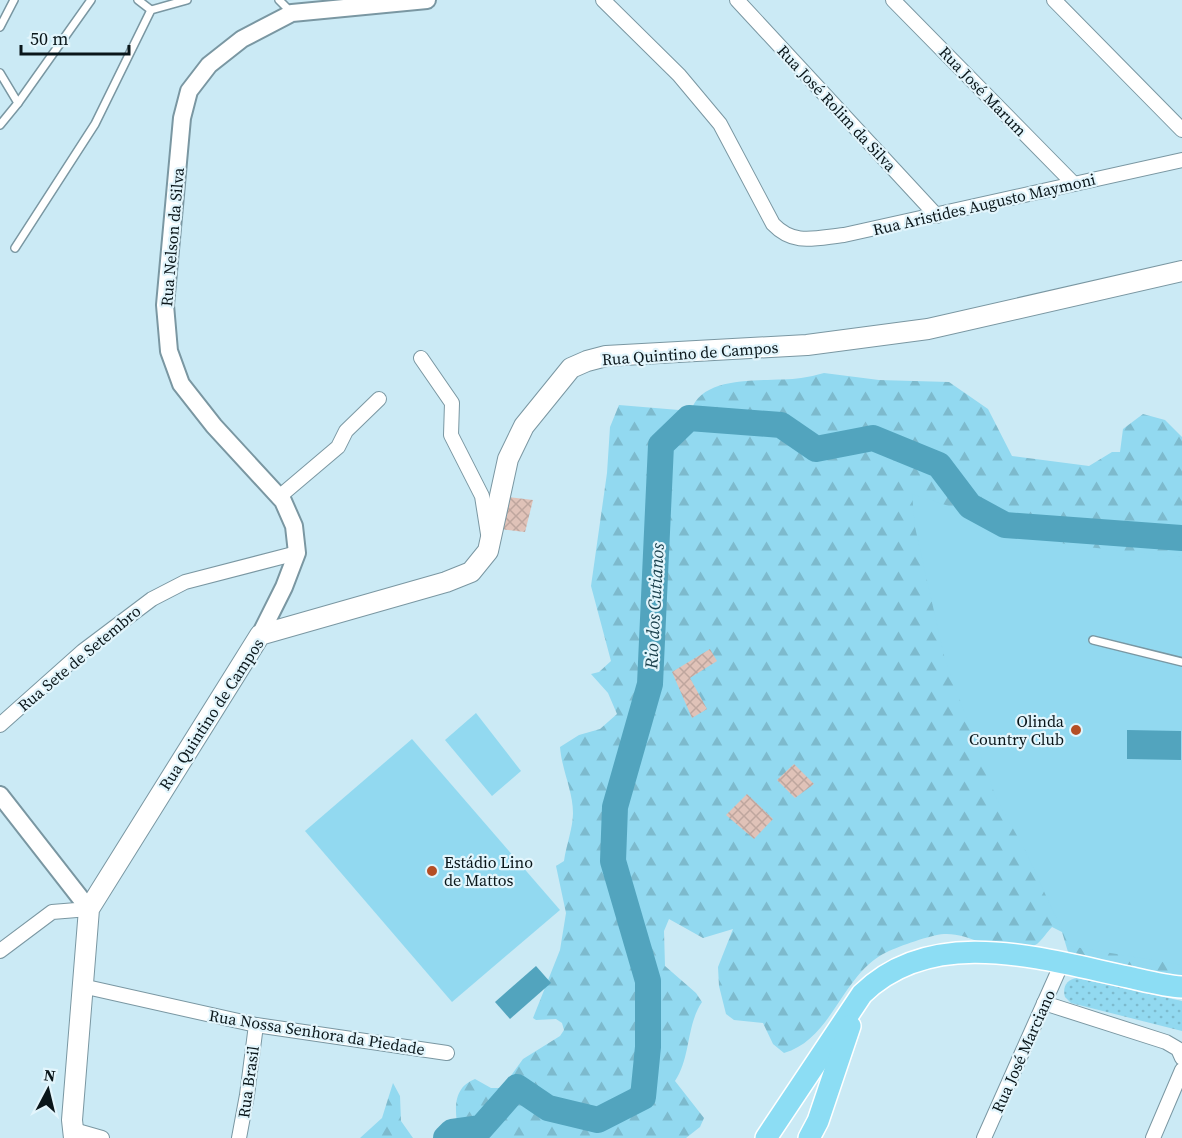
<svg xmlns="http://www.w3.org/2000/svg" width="1182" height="1138" viewBox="0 0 1182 1138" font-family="'Source Serif 4',serif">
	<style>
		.green { fill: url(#green-dots) }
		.forest { fill: url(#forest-firs) }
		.pitch { fill: #92d9f0 }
		.water { fill: #52a4be }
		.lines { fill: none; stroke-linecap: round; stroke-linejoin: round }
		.river { stroke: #52a4be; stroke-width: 26 }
		.building { fill: url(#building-cross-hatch) }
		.service-casing { stroke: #7a97a2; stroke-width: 10 }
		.minor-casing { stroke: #7a97a2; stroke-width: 16 }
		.tertiary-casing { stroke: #7a97a2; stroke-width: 20 }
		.secondary-casing { stroke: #7a97a2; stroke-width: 22 }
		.primary-casing { stroke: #fff; stroke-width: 24 }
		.service { stroke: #fff; stroke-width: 7 }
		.minor { stroke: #fff; stroke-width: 14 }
		.tertiary { stroke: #fff; stroke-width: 16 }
		.secondary { stroke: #fff; stroke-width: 20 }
		.primary { stroke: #8cddf4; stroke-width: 21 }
		.poi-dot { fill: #b44e25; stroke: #e2f5fc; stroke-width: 2 }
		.labels { text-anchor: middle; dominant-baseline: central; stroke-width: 4.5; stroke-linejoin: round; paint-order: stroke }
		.street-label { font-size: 16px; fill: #0a161a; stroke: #e2f5fc }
		.poi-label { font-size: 16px; fill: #0a161a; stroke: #e2f5fc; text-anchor: end }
		.water-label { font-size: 18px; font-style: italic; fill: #193f4b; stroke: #e2f5fc }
	</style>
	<defs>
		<pattern id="green-dots" width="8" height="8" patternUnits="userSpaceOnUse" patternTransform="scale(1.5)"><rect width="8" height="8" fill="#92d9f0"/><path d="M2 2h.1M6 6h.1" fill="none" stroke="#7dbacd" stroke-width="1.8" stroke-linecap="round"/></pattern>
		<pattern id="forest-firs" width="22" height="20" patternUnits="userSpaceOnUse" patternTransform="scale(1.5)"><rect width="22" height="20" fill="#92d9f0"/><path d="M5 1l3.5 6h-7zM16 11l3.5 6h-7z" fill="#7dbacd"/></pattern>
		<pattern id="building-cross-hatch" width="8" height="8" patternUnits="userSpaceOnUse" patternTransform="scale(1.5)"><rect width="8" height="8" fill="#e0c2b8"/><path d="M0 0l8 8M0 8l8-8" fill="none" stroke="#bfa69e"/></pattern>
	</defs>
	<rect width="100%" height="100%" fill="#cbeaf5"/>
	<path class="green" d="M1077 978 1182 1001V1031L1071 1003 1065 997C1062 987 1067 979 1077 978Z"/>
	<g class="forest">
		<path d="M824 373 879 380 949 382 988 409 1012 456 1089 466 1112 452H1120L1123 429 1143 414 1165 420 1182 437V992L1083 967 1068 952 1062 932 1052 927C1047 932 1042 940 1037 944 1005 964 975 932 944 934 930 935 900 946 887 952 842 973 833 1039 784 1053L773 1044 763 1023 734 1020 726 1014 719 986 718 967 733 929 703 938 669 919 664 931 665 966 696 993 702 1002C686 1026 691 1057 675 1081L704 1118 700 1127 686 1138H451L458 1131C455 1110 452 1088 475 1079L491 1088H502L523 1059 560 1036 564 1030 562 1023 556 1019 536 1020 533 1018 560 950 566 913 556 866 564 861C566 846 573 828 573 813 573 791 562 771 560 747L579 735 600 729 617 714 608 693 591 674 599 672 611 661 591 586 607 473 610 427 619 405 691 411C703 372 769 383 801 378 809 377 816 375 824 373Z"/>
		<path d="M393 1083 400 1096 401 1121 413 1138H360L382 1118Z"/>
	</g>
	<g class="pitch">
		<path d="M912 494 1068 545 1182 557V965L1069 946 1025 850 997 800 945 660 915 527Z"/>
		<path d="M476 713 521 771 492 796 445 740Z"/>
		<path d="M412 739 560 910 452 1002 305 831Z"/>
	</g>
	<g class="water">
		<path d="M1127 730 1181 731V760L1127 759Z"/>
		<path d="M536 966 551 983 510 1019 495 1002Z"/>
	</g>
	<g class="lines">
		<path class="river" d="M446 1138 452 1132 481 1128 517 1087 548 1108 598 1120 643 1097 648 1047V981L613 861 615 807 650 684 661 445 689 418 781 425 816 449 873 438 939 465 970 506 1005 525 1182 538"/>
	</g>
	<g class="building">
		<path d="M508 497 533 500 525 532 500 529Z"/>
		<path d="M710 649 717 661 690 678 707 709 692 718 672 672Z"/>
		<path d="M794 764 814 784 795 798 777 780Z"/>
		<path d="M747 794 773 819 754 839 726 815Z"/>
	</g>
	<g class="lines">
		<g class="service-casing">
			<g id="service">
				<path d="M138 0 151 10"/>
				<path d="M279 0 292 13"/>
				<path d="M0 27 14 0"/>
				<path d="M0 73 18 103 0 125"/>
				<path d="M18 103 91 0"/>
				<path d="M15 248 95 124 151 10 187 0"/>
				<path d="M1093 640 1182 662"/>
			</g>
		</g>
		<g class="minor-casing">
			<g id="minor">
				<path d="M603 0 679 75 720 124 773 224C794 246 815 238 844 235L1182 160"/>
				<path d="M737 0 937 216"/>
				<path d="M893 0 1073 183"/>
				<path d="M1054 0 1182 130"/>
				<path d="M421 358 452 403 451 435 482 496 488 534"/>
				<path d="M279 497 338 447 346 431 379 399"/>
				<path d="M0 725 83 651 152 599 185 582 297 553"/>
				<path d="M0 951 52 912 89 909"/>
				<path d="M82 986 256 1025 447 1053"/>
				<path d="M1044 1003 1166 1042 1178 1049 1182 1058"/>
				<path d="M74 1130 102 1138"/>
				<path d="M239 1138 247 1095 256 1025"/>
				<path d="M984 1138 1062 963"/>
				<path d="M1153 1138 1182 1070"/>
			</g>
		</g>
		<g class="tertiary-casing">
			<g id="tertiary">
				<path d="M260 635 284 587 297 553 294 526 283 501 214 426 181 384 169 351 165 305 182 118 189 91 209 65 242 39 292 13 427 0"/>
				<path d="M0 795 89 909"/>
			</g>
		</g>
		<g class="secondary-casing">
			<path id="secondary" d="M74 1138 72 1120 89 909 260 635 446 582 471 572 488 551 508 459 524 426 571 368 587 361 606 356 807 345 928 329 1182 271"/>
		</g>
		<g class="primary-casing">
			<g id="primary">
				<path d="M766 1138 862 994C933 924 1042 959 1128 977 1146 981 1164 986 1182 987"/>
				<path d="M809 1138 818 1121 850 1026"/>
			</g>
		</g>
		<use href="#service" class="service"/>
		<use href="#minor" class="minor"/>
		<use href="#tertiary" class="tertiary"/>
		<use href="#secondary" class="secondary"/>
		<use href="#primary" class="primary"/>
	</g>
	<g class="poi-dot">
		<circle cx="1076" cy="730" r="6"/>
		<circle cx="432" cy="871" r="6"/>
	</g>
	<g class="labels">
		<g class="street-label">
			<text transform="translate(983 91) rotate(46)">Rua José Marum</text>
			<text transform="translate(837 108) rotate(47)">Rua José Rolim da Silva</text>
			<text transform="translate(984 204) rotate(-13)">Rua Aristides Augusto Maymoni</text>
			<text transform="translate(172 237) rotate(-85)">Rua Nelson da Silva</text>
			<text transform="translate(690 353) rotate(-4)">Rua Quintino de Campos</text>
			<text transform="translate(79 658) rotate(-40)">Rua Sete de Setembro</text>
			<text transform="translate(211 714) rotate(-57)">Rua Quintino de Campos</text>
			<text transform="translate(317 1032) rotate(9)">Rua Nossa Senhora da Piedade</text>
			<text transform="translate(1023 1051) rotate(-66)">Rua José Marciano</text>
			<text transform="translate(248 1082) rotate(-82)">Rua Brasil</text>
		</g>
		<g class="poi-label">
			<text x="1064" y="721">Olinda<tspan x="1064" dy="18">Country Club</tspan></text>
			<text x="444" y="862" text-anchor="start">Estádio Lino<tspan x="444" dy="18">de Mattos</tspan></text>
		</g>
		<g class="water-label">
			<text transform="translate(654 606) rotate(-87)">Rio dos Cutianos</text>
		</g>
	</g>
	<g transform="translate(48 1090) rotate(7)" stroke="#e2f5fc" stroke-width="4.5" paint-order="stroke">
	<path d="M0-4.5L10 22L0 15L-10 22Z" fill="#0a161a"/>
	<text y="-9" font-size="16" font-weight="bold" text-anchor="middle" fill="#0a161a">N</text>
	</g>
	<path d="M21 45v9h108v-9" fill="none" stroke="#0a161a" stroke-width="3"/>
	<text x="30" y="45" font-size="18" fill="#0a161a" stroke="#e2f5fc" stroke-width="4.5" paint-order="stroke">50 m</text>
</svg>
